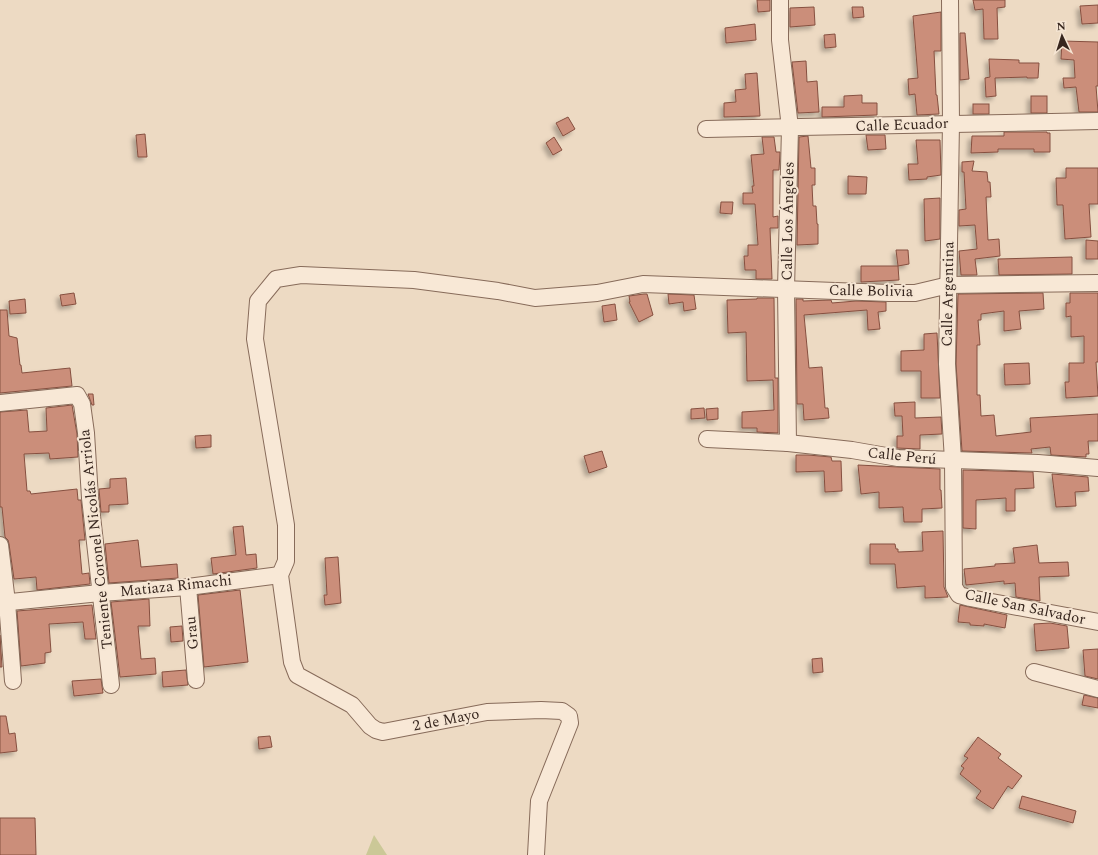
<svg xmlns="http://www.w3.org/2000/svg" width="1098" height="855" viewBox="0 0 1098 855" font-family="Spectral,serif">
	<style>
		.green { fill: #cbc897 }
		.building { fill: #cb8e7a; stroke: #865040; filter: url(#shadow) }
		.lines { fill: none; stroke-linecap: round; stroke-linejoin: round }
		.minor-casing { stroke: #876b5a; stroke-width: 18 }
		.minor { stroke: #f8e8d6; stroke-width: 16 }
		.labels { text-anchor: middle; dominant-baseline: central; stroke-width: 4; stroke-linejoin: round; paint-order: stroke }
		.street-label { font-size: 15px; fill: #37261e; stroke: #f5e5d3 }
	</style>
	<defs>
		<filter id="shadow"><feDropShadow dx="-3.5" dy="3.5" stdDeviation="2" flood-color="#0004"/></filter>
	</defs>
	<rect width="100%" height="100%" fill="#eddac3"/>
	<path class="green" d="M374 835 387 855H366Z"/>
	<g class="building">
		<path d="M757 0H770V11L758 12Z"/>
		<path d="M973 0H1005V7L997 8 998 39H984L983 9 975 10Z"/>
		<path d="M1098 5V23L1082 24 1080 6Z"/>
		<path d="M814 7 815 25 790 27V8Z"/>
		<path d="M852 7H863L864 17 853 18Z"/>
		<path d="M941 12V51H934L936 95H937L939 114 917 115 915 94 909 95 908 79 918 78 913 16Z"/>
		<path d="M755 24 756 40 726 43 725 28Z"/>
		<path d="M960 33H965L969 79 960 80Z"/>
		<path d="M835 34 836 47 825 48 824 35Z"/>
		<path d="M1062 41 1098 42V86H1096L1098 112H1079L1076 87 1064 88 1063 78H1075L1074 60 1061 59Z"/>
		<path d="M989 59 1019 60V63H1039L1038 78H1027V77L995 78 996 96 986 97 985 78 990 77Z"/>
		<path d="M806 61 807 82 817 81 819 112 798 113 792 62Z"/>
		<path d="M757 73 760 116 724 117V103L736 102 735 90 746 89 745 74Z"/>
		<path d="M862 95V103H877V115L822 117V107H844V96Z"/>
		<rect x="1031" y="96" width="16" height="17"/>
		<rect x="973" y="104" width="16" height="10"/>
		<path d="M568 117 575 129 563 136 556 123Z"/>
		<path d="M1004 132H1047V133H1050V152H1034V149H998V152L971 153 972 136H1004Z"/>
		<path d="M145 134 147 157H138L136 135Z"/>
		<path d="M866 135H885L886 149 868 150Z"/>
		<path d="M808 136 811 168H815V185H812L813 206H816L817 224H818V244L797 245 799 137Z"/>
		<path d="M554 137 562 150 553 155 546 143Z"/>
		<path d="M762 137H774L776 152H780L779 170H773V217L778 216V228H770L772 279H756V270H745L744 256H748V245H758L755 204H743V193H753L752 186H754L751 155 764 154Z"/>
		<path d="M916 140H940L941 175 927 177V179L909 180 908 164H918Z"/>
		<path d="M974 161 972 171 987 172 988 182H990L991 197H986L988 240 999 239 1000 256 975 259 977 275H961L959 251 977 249 975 225 959 226V210L966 209 964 172H962V162Z"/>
		<path d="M1066 168H1098V204H1089L1091 237 1065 239 1063 205H1057L1056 178H1066Z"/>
		<path d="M848 176 867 177 866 194H848Z"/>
		<path d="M940 198V239L925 241 924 199Z"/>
		<path d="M721 202H733L732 214 720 213Z"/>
		<path d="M1086 240 1098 241V259H1086Z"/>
		<path d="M896 250H908L909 264 898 266Z"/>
		<path d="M1072 257V274L999 275 998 259Z"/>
		<path d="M861 266H898L899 280 861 282Z"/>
		<path d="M74 293 76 304 62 306 60 295Z"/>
		<path d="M1043 293 1044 309 1019 311 1021 329 1004 331V311L981 314V320H978L980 345H977V395H980L981 416 994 415 996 436 1031 432 1030 418 1098 414V441H1088L1089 454H1086V457L1051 455 1050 447 1031 449 1032 453 962 451 956 364 958 294Z"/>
		<path d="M1070 293H1098V362H1096L1098 396 1066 398 1065 382H1069V363H1084V336L1071 337V316L1066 317V303H1070Z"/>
		<path d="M644 294H647L653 315 639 322 629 302H630L629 296Z"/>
		<path d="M668 294 694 295 696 309 684 311 683 302 669 304Z"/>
		<path d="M757 298H774L775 378H778V433L757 432V428H742V412L774 410 773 380 747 381 746 332 728 333 727 300 757 299Z"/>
		<path d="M25 299 26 313 10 314 9 301Z"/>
		<path d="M796 299H803V301L831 300 832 303 856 301 886 302V311L878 312 880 329 868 330 867 310 804 315 809 368 822 367 825 408H828L829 418 804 420 803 404H797Z"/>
		<path d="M615 304 617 320 604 322 602 306Z"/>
		<path d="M0 310H7L9 336 17 338 20 365H21L22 373 70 368 72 386 0 393Z"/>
		<path d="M937 333 940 398H921V371H901V351L924 350V334Z"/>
		<path d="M1029 363 1030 384 1005 385 1004 364Z"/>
		<path d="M88 394H93L94 405H92Z"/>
		<path d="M915 402V418L941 417 942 434 920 435V449L897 448V436H903L902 416H895L894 403Z"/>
		<path d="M72 405 77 434 78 457 50 459 49 453 24 454 27 491H30L31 494 77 489 78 500H81L85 540H79L82 574 89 573 90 584 37 590 36 577 14 579 9 544 8 540 5 537 2 507H0V412L27 410 29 432 47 431 46 408Z"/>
		<path d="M704 408 705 418 691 419V409Z"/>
		<path d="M718 408V419L707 420 706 409Z"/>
		<path d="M211 435V447L196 448 195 436Z"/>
		<path d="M602 451 607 467 589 473 584 456Z"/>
		<path d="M796 455H808L831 457 832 461H841L842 491 825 492 824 471 796 472Z"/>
		<path d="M858 465 940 469V490H941L942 508 922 509V522H904L903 507 879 508V492L861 494Z"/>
		<path d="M963 470 1033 472 1034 488 1015 489V511H1006V498L976 500V529L963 528Z"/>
		<path d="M1052 474 1088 477 1089 491 1075 492 1076 506 1056 507Z"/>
		<path d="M126 478 128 504 109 505V512H101L99 489 110 488V479Z"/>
		<path d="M243 526 246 555 256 554 257 568 213 574 211 558 236 555 233 527Z"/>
		<path d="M943 531 944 587 948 597 925 598V586L897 588 895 564H870V544H895L896 549H898V552L923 551 922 532Z"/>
		<path d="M138 540 141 567 177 564 178 578 109 583 105 544Z"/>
		<path d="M1037 545 1039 563 1068 562 1069 576 1039 577 1040 601 1016 597 1015 583 1004 584V581L966 585 964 569 995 566V564L1015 563 1013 548Z"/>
		<path d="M338 557 341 603 325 605 324 595H327L325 558Z"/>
		<path d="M240 590 248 662 204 667 198 595Z"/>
		<path d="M149 599 150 626H138L141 659 155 658 156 674 120 677 111 602Z"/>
		<path d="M92 605 96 639H85L83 622 49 624 51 652 45 653V663L21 666 17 611Z"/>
		<path d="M960 605 1007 615 1005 628 984 624V626L970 625V623L958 622Z"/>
		<path d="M1050 623 1067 626 1069 648 1036 651 1034 624Z"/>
		<path d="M182 626 183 641 171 642 170 627Z"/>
		<path d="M0 635 2 667H0Z"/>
		<path d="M1098 649V679L1085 676 1083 650Z"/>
		<path d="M822 658 823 672 813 673 812 659Z"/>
		<path d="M186 670 188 685 163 687 162 672Z"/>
		<path d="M101 679 103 693 74 696 72 681Z"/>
		<path d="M1084 695 1098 698V708L1082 705Z"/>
		<path d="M0 716H6L9 734 15 733 17 751 0 753Z"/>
		<path d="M270 736 272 747 259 749 258 737Z"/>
		<path d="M978 737 1001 754 998 758 1022 776 1012 789 1008 786 993 809 976 798 981 791 960 774 964 768 961 766 968 758 964 756Z"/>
		<path d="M1022 796 1076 811 1073 823 1019 808Z"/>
		<path d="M0 818H35L36 855H0Z"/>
	</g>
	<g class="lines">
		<g class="minor-casing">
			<g id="minor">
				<path d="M780 0V40L790 128 786 289 788 443"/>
				<path d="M950 0 951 123 947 364 953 460 954 587 959 595 970 598 1098 622"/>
				<path d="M706 129 1098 121"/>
				<path d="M0 403 77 395 82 404 86 433 90 498 111 685"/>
				<path d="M707 439 788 443 852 450 898 458 1038 463 1098 468"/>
				<path d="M0 545 7 602 13 681"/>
				<path d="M188 587 196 680"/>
				<path d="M0 603 100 593 188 587 280 575"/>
				<path d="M1034 672 1098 689"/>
				<path d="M536 855 539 801 570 723 569 716 562 711 541 710 487 712 383 732 376 730 370 726 352 705 297 675 292 662 280 575 286 561V525L255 339 258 301 276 279 301 275 414 280 498 291 535 298 597 293 643 284 889 293H915L949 285 1098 283"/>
			</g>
		</g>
		<use href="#minor" class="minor"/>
	</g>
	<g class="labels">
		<g class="street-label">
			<text transform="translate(902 125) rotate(-2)">Calle Ecuador</text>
			<text transform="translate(788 221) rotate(-89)">Calle Los Ángeles</text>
			<text transform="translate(871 291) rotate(1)">Calle Bolivia</text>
			<text transform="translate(948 294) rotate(-89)">Calle Argentina</text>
			<text transform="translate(902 456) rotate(6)">Calle Perú</text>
			<text transform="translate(96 539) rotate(-96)">Teniente Coronel Nicolás Arriola</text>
			<text transform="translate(176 586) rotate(-6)">Matiaza Rimachi</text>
			<text transform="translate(1025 607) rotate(12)">Calle San Salvador</text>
			<text transform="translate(192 633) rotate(-95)">Grau</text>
			<text transform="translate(446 720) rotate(-11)">2 de Mayo</text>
		</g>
	</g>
	<g transform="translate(1062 36) rotate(356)" stroke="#f5e5d3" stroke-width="3" paint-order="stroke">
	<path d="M0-3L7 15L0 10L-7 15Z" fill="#37261e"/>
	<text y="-6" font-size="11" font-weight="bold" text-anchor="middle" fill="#37261e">N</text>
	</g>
</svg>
